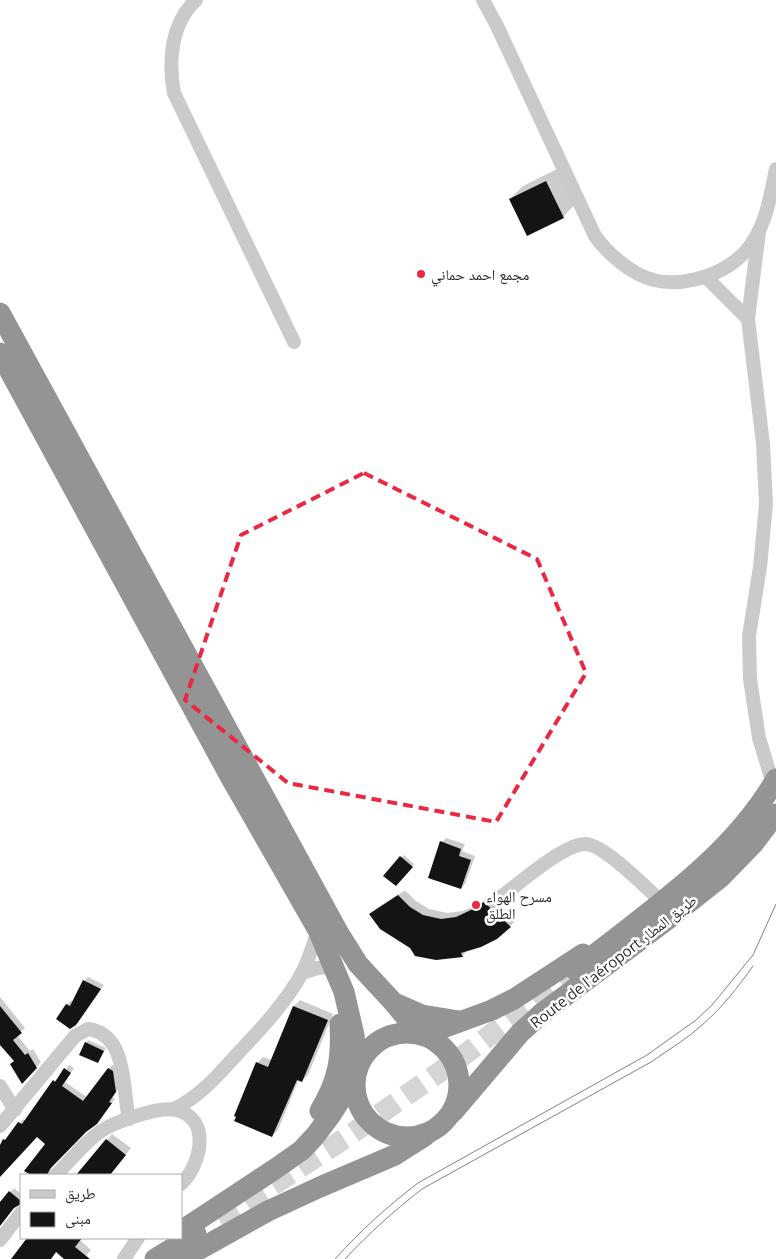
<svg xmlns="http://www.w3.org/2000/svg" width="776" height="1259" viewBox="0 0 776 1259" font-family="'Open Sans','Noto Naskh Arabic',sans-serif">
	<style>
		.shadow { fill: #0003 }
		.building { fill: #141414 }
		.lines { fill: none; stroke-linecap: round; stroke-linejoin: round }
		.highway-tunnel { stroke: #d5d5d5; stroke-width: 21; stroke-dasharray: 21 11; stroke-linecap: butt }
		.minor { stroke: #cacaca; stroke-width: 14 }
		.highway { stroke: #949494; stroke-width: 21 }
		.tram { stroke: #828282; stroke-width: 1 }
		.marked { fill: none; stroke: #ec2744; stroke-width: 4; stroke-dasharray: 10 6; stroke-linejoin: round }
		.poi-dot { fill: #ec2744; stroke: #fff; stroke-width: 2 }
		.labels { text-anchor: middle; dominant-baseline: central; stroke-width: 5; stroke-linejoin: round; paint-order: stroke }
		.poi-label { font-size: 15px; fill: #2d2d2d; stroke: #fff; text-anchor: start }
		.street-label { font-size: 15px; fill: #2d2d2d; stroke: #fff }
	</style>
	<rect width="100%" height="100%" fill="#fff"/>
	<g class="shadow">
		<path d="M559 168 576 203 563 217 510 199 523 186Z"/>
		<path d="M446 838 465 844 462 851 475 856 465 884 461 888 442 842Z"/>
		<path d="M404 855 414 864 396 885 385 875Z"/>
		<path d="M404 891H406L416 901 429 909 447 913 463 911 481 903 490 896 516 920 510 926 468 950 462 956 411 948 371 914 377 908Z"/>
		<path d="M88 977 104 985 80 1020 76 1024 57 1019 67 1004 71 1001 73 1002 84 981Z"/>
		<path d="M0 997 25 1028 17 1035 30 1051 33 1049 41 1062 23 1082 15 1061 0 1043Z"/>
		<path d="M300 1000 333 1014 308 1075 302 1081 299 1079 278 1130 272 1136 257 1063 263 1057 272 1060 294 1006Z"/>
		<path d="M88 1040 106 1048 98 1062 86 1043Z"/>
		<path d="M69 1065 74 1068 65 1082 88 1098 109 1068 113 1065 117 1067 120 1087 112 1097 115 1099 101 1118 85 1130 53 1163 51 1168 52 1175H31L47 1144 37 1135 0 1167V1147L4 1140 9 1137 23 1119 26 1121 54 1081 59 1078Z"/>
		<path d="M112 1134 131 1148 110 1175H79Z"/>
		<path d="M14 1188 20 1193 21 1192V1204L15 1205 0 1225V1204Z"/>
		<path d="M30 1238H82L80 1240 91 1250 83 1259H66L57 1251 51 1259H13Z"/>
	</g>
	<g class="building">
		<path d="M546 181 564 218 527 236 509 199Z"/>
		<path d="M440 841 461 849 459 856 471 860 461 889 428 878Z"/>
		<path d="M400 856 413 867 396 886 383 876Z"/>
		<path d="M398 895 410 907 423 915 441 919 456 917 473 909 484 902 511 927 497 939 481 947 461 953 463 957 436 960 415 956 410 948 380 929 369 914Z"/>
		<path d="M83 980 101 989 76 1025 70 1029 56 1019 66 1004 70 1006Z"/>
		<path d="M0 1006 22 1033 13 1040 25 1055 28 1053 37 1068 22 1084 10 1064 14 1061 0 1045Z"/>
		<path d="M293 1006 328 1020 302 1082 297 1080 272 1137 234 1121 236 1117 234 1116 256 1062 268 1067Z"/>
		<path d="M85 1042 104 1051 98 1063 79 1055Z"/>
		<path d="M64 1068 71 1073 62 1086 83 1101 108 1068 113 1071 116 1092 109 1102 112 1103 97 1124 86 1132 50 1169 47 1175H31L24 1171 45 1144 37 1137 0 1177V1145L3 1139 5 1140 18 1122 22 1124 53 1080 55 1082Z"/>
		<path d="M106 1139 126 1155 110 1175H76Z"/>
		<path d="M9 1191 21 1201V1204L14 1208 0 1226V1202Z"/>
		<path d="M27 1238H82L75 1247 90 1259H64L56 1252 51 1259H11Z"/>
	</g>
	<g class="lines">
		<path class="highway-tunnel" d="M219 1220 347 1137 468 1052 575 970"/>
		<g class="minor">
			<path d="M196 0C171 23 168 61 174 93L294 342"/>
			<path d="M483 0 497 26 595 236C606 251 620 264 638 274 672 292 721 278 746 251 766 228 770 197 776 169"/>
			<path d="M759 232 748 319 763 444 766 504 760 567 749 636 750 679 759 738 773 784"/>
			<path d="M706 277 748 319"/>
			<path d="M502 896C520 883 565 843 586 844 606 846 646 888 662 902"/>
			<path d="M302 973 317 968 334 967"/>
			<path d="M0 1086 15 1110"/>
			<path d="M174 1109C201 1096 220 1073 240 1051 262 1028 286 1002 302 973 309 960 313 945 318 930"/>
			<path d="M0 1126 75 1036 88 1029C128 1034 122 1089 129 1119"/>
			<path d="M56 1175C72 1159 87 1139 106 1128 121 1120 160 1106 176 1110 212 1118 201 1165 181 1184"/>
			<path d="M0 1240 21 1213"/>
			<path d="M124 1259 138 1238"/>
		</g>
		<g class="highway">
			<path d="M0 313 338 932 358 964 394 1003 420 1034"/>
			<path d="M0 353 231 778 318 930 344 992 354 1035 357 1069"/>
			<path d="M575 970C646 913 730 859 776 779"/>
			<path d="M397 1004 422 1015 459 1021"/>
			<circle cx="407" cy="1085" r="52"/>
			<path d="M424 1035 492 1010 514 999 583 954"/>
			<path d="M320 1111C338 1081 342 1059 340 1024"/>
			<path d="M453 1112 520 1033 541 1014 668 919 721 877 753 844 776 814"/>
			<path d="M181 1231 278 1167 302 1150 315 1136 330 1116 355 1077"/>
			<path d="M155 1259 196 1234"/>
			<path d="M182 1259 268 1211 320 1187 395 1155 425 1136"/>
		</g>
		<g class="tram">
			<path d="M335 1259C361 1230 388 1206 418 1183L647 1055 696 1020 712 1005 753 955 776 904"/>
			<path d="M345 1259C369 1233 394 1211 422 1189L651 1062C668 1050 687 1039 702 1025 722 1008 738 987 753 966"/>
		</g>
	</g>
	<path class="marked" d="M364 473 537 559 586 673 496 822 288 783 185 700 241 535Z"/>
	<g class="poi-dot">
		<circle cx="421" cy="274" r="5"/>
		<circle cx="476" cy="905" r="5"/>
	</g>
	<g class="labels">
		<g class="poi-label">
			<text x="431" y="274">مجمع احمد حماني</text>
			<text x="486" y="896">مسرح الهواء<tspan x="486" dy="17">الطلق</tspan></text>
		</g>
		<g class="street-label">
			<text transform="translate(613 961) rotate(-38)">Route de l'aéroport طريق المطار</text>
		</g>
	</g>
	<rect x="20" y="1174" width="162" height="65" fill="#ffffff" stroke="#ababab"/>
	<rect x="30" y="1190" width="25" height="8" fill="#cacaca" stroke="#ababab"/>
	<text x="65" y="1199" font-size="15" fill="#2d2d2d">طريق</text>
	<rect x="30" y="1212" width="25" height="15" fill="#141414" stroke="#ababab"/>
	<text x="65" y="1224" font-size="15" fill="#2d2d2d">مبنى</text>
</svg>
